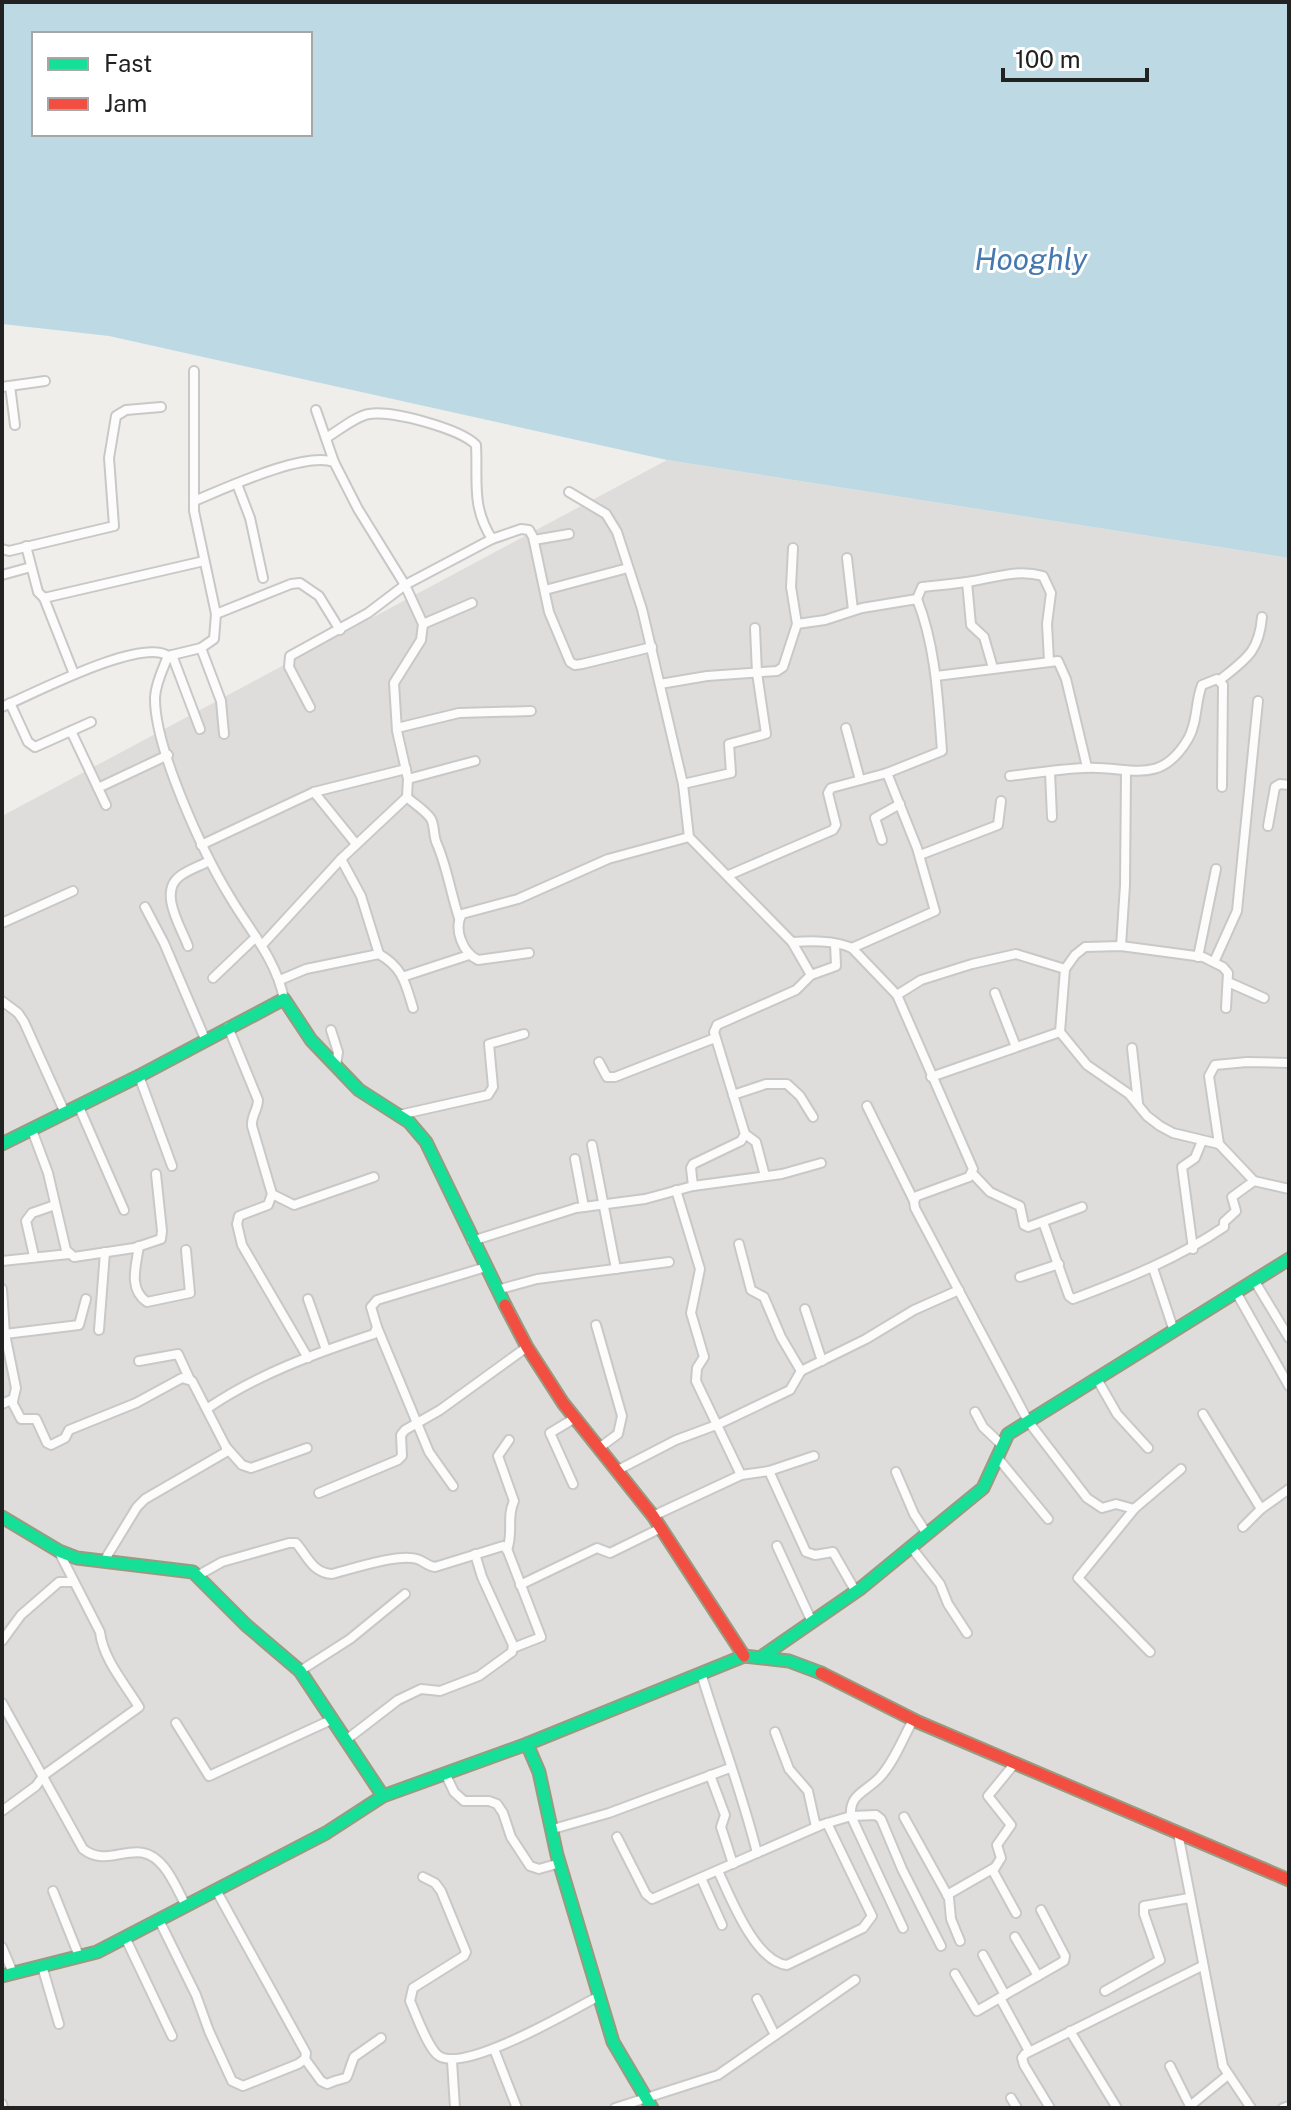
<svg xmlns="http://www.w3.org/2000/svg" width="1291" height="2110" viewBox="0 0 1291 2110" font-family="'Public Sans',sans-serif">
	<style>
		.residential { fill: #dfdddb }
		.water { fill: #bddae4; fill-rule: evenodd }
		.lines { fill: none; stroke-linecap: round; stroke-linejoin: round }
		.street-casing { stroke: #c9c8c6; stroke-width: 12 }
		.fast-casing { stroke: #999b80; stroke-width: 15 }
		.jam-casing { stroke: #999b80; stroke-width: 15 }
		.street { stroke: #fdfcfc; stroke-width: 8 }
		.fast { stroke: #16e098; stroke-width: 11 }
		.jam { stroke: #f24e42; stroke-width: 11 }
		.labels { text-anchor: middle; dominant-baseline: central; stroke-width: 6; stroke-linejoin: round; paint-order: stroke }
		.water-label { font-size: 30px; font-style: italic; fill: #4578af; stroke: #fff }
	</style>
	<rect width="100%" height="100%" fill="#f0eeea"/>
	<path class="residential" d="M667 460 1289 558V2108H2V816Z"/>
	<path class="water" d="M2 2H1289V558L667 460 109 336 2 324ZM34 34H310V134H34Z"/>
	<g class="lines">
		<g class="street-casing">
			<g id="street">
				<path d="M10 386 15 425"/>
				<path d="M2 387 45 381"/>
				<path d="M316 410 334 462"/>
				<path d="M326 438C338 431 356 416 369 414 392 410 461 429 476 445 478 481 471 506 492 539"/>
				<path d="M237 484 250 518 263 578"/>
				<path d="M569 492 606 514 617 532 642 609 683 784"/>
				<path d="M194 501C224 489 304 451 334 462L358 509 405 585 423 624 421 640 394 683 397 731 408 779 407 797 341 859 263 944"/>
				<path d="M534 540 569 534"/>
				<path d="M26 546 38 592 44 598"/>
				<path d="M2 549 9 551 114 526 109 458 116 416 126 410 161 407"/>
				<path d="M847 558 853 610"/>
				<path d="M2 575 31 567"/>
				<path d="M967 582 971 625 984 637 993 668"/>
				<path d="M545 590 628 568"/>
				<path d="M917 599 922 587C939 585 956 584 973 581 998 577 1018 569 1043 576L1051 593 1047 624 1049 661"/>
				<path d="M216 614 291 584 300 583 319 596 340 630"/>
				<path d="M423 624 472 603"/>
				<path d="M755 628 757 673 766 734 729 744 731 773 683 784 689 837 792 942C811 941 834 940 852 948L897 995 973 1169 969 1177 917 1196 914 1201 915 1208 1028 1421 1087 1498 1102 1508 1116 1504 1134 1509 1181 1469"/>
				<path d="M201 648 221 701 224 734"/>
				<path d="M172 655 200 729"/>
				<path d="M168 656C163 669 156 682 155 697 154 747 203 853 230 897 250 931 276 959 284 999"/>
				<path d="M74 674 44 598 204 561"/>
				<path d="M936 676 1058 661 1066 679 1087 767"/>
				<path d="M1220 680C1246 659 1259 652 1262 617"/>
				<path d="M660 684 707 676 777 671 783 667 797 624 791 587 793 548"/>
				<path d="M10 703 28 742 35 747 91 722"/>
				<path d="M2 707C33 694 141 637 168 656L201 648 214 639 216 614 194 511V371"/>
				<path d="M310 707 289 667 290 656 368 613 405 585 492 539 521 529 529 530 533 537 549 612 570 662 575 665 582 664 652 647"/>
				<path d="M397 728 459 713 531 711"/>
				<path d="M846 728 860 780"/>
				<path d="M71 731 106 805"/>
				<path d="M1050 772 1052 817"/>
				<path d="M1010 776C1035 773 1060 769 1084 768 1129 765 1159 788 1188 739 1198 722 1195 702 1202 685L1217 679 1223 685 1222 787"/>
				<path d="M408 779 475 761"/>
				<path d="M98 788 168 755"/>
				<path d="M314 792 356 844"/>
				<path d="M407 797C414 804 426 811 431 819 435 826 433 836 437 844 447 867 451 894 459 918"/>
				<path d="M1268 826 1275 787 1280 784 1289 785"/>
				<path d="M882 840 875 818 900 804"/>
				<path d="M201 845 314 792 406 769"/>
				<path d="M920 855 998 825 1001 801"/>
				<path d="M341 859 361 896 379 954C403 968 405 982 413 1008"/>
				<path d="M729 875 833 830 836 825 828 793 831 788 887 773 942 751C938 700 936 647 917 599L862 608 825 620 797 624"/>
				<path d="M145 907 164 943 205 1039"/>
				<path d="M2 923 73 891"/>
				<path d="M188 946C181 927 158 892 180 876 188 870 200 866 209 861"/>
				<path d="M1121 946 1125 885 1126 772"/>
				<path d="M852 948 935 911 917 848 887 773"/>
				<path d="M529 953 478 960C463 953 453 929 462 914L518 899 608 859 689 837"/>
				<path d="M1198 957 1216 869"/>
				<path d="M1214 962 1237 911 1258 701"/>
				<path d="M811 975 836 966 835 944"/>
				<path d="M402 977 469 955"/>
				<path d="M213 978 256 937"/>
				<path d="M280 980 306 969 379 954"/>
				<path d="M1228 982 1264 998"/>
				<path d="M995 993 1016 1047"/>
				<path d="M897 995 921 980 972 964 1016 954 1065 969"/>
				<path d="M2 1001 18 1013 24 1022 65 1113"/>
				<path d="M228 1027 258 1100C258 1110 251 1116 252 1126L272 1194 268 1205 239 1216 237 1224 242 1245 308 1358"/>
				<path d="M331 1030 338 1052 336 1066"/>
				<path d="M1060 1032 1065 969 1075 955 1085 947 1121 946 1203 957 1223 967 1228 973 1226 1008"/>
				<path d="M1060 1032 1087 1065 1129 1094 1147 1116 1160 1126 1173 1133 1219 1144"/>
				<path d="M1132 1048 1138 1103"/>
				<path d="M599 1062 607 1077H615L715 1038"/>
				<path d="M1289 1063 1247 1062 1215 1065 1209 1076 1219 1144 1254 1181 1289 1189"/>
				<path d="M139 1076 172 1166"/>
				<path d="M931 1077 1060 1032"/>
				<path d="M733 1095 766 1084H787L800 1096 813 1117"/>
				<path d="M867 1106 914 1201"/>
				<path d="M79 1107 124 1210"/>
				<path d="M399 1115 488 1095 493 1087 489 1044 524 1034"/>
				<path d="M32 1130 48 1173 66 1250 74 1257 134 1248 161 1239 162 1231 156 1174"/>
				<path d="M745 1134 756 1142 765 1176"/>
				<path d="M592 1145 616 1269"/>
				<path d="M575 1159 584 1207"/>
				<path d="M972 1173 990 1192 1020 1206 1024 1225 1028 1227 1082 1207"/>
				<path d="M693 1186 691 1168 693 1164 741 1141 745 1134 714 1032 717 1025 796 990 811 975 792 942"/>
				<path d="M676 1190 700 1269 691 1313 704 1357 697 1368 696 1381 741 1475"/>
				<path d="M272 1194 294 1205 374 1177"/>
				<path d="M1043 1222 1069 1296 1073 1299C1126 1279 1177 1259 1224 1227V1222L1236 1211 1232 1197 1254 1181"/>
				<path d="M472 1241 576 1208 645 1199 693 1186 782 1174 821 1163"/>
				<path d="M739 1244 751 1290 764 1297 781 1337 801 1371"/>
				<path d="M139 1246C136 1266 128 1289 147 1302L190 1293 186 1250"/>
				<path d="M1193 1249 1182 1167 1195 1158 1202 1141"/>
				<path d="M34 1256 26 1221 32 1213 55 1205"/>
				<path d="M2 1261 69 1254"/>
				<path d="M1153 1268 1174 1331"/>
				<path d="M1020 1277 1059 1264"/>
				<path d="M1254 1280 1289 1338"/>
				<path d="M2 1289 5 1334"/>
				<path d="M497 1290 537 1279 669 1262"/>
				<path d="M1236 1292 1289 1386"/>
				<path d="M308 1299 326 1350"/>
				<path d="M805 1309 822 1361"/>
				<path d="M596 1325 622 1416 618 1434 599 1448"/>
				<path d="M377 1327 429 1452 453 1486"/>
				<path d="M99 1330 105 1252"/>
				<path d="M139 1361 178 1354 190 1380"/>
				<path d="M1097 1379 1117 1414 1148 1448"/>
				<path d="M13 1401 16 1388 5 1334 79 1325 86 1299"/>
				<path d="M2 1404 11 1400 21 1419H36L47 1443 51 1445 65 1438 69 1430 136 1403 182 1378 192 1381 226 1447V1452L145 1499 137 1507 104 1561"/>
				<path d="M208 1408C258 1374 316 1353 374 1334L377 1327 371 1307 377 1300 486 1267"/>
				<path d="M975 1412 983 1427 1003 1446"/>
				<path d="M1203 1414 1261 1509"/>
				<path d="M226 1447 242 1465 251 1468 307 1448"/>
				<path d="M997 1457 1048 1519"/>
				<path d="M616 1471 676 1440 719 1424 790 1390 801 1371 866 1339 914 1310 959 1290"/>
				<path d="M769 1471 806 1552 815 1555 833 1552 856 1592"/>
				<path d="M896 1472 914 1514 927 1534"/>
				<path d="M573 1484 550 1433 575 1418"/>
				<path d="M319 1493 398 1460 402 1456 401 1435 405 1430 440 1410 527 1347"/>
				<path d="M1135 1508 1078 1578 1150 1652"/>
				<path d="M653 1516 741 1475 769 1471 814 1456"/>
				<path d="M1243 1527 1261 1509 1289 1489"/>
				<path d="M777 1546 812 1622"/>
				<path d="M911 1547 940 1584 948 1604 967 1633"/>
				<path d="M507 1550C514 1531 506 1518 514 1501L498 1456 509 1440"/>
				<path d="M197 1576 222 1562 289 1543H296C307 1555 312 1573 332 1574 351 1569 399 1553 417 1559 424 1561 427 1566 435 1567L503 1546 507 1549 541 1637 513 1648"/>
				<path d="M520 1585 597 1548 610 1553 661 1528"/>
				<path d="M2 1641 21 1615 59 1582H73"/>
				<path d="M300 1671 350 1639 405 1594"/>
				<path d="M701 1673C719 1733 742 1792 757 1853"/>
				<path d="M2 1703 83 1849C111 1871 137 1833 164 1867 173 1878 179 1893 186 1906"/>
				<path d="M176 1723 209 1776 331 1720"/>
				<path d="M775 1732 789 1769 808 1791 816 1827"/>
				<path d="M346 1740 398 1700 421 1689 440 1691 479 1676 512 1652 513 1645 482 1577 475 1554"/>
				<path d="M1015 1763 988 1796 1011 1825 997 1845 1001 1858 993 1871 1016 1913"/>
				<path d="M445 1773 454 1792 464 1801H489L497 1804 503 1813 511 1837 530 1866 539 1869 560 1863"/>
				<path d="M710 1775 725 1815 721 1827 733 1864"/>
				<path d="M2 1811 36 1786 44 1775 139 1707C125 1684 103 1659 100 1632L59 1552"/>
				<path d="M904 1817 949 1898 951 1919 960 1941"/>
				<path d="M553 1829 609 1813 730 1768"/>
				<path d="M1178 1833 1223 2066 1251 2108"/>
				<path d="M617 1837 646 1894 652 1899 821 1825 851 1816 876 1815 881 1819 902 1869 941 1946"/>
				<path d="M718 1871C730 1896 755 1962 787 1965L863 1928 872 1916 827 1823"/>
				<path d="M423 1877 435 1883 441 1891 466 1952 464 1956 413 1988 410 2001C416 2014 428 2049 439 2056 465 2073 571 2011 599 1996"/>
				<path d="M701 1878 722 1925"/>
				<path d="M53 1891 79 1956"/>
				<path d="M947 1895 994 1868"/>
				<path d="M159 1920 196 1995 209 2031 232 2081 243 2086 298 2064 305 2059 306 2053 216 1890"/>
				<path d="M903 1928 851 1816C849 1794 866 1792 880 1777 894 1762 903 1738 913 1720"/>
				<path d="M125 1937 172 2036"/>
				<path d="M1015 1937 1038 1976"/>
				<path d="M2 1947 13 1973"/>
				<path d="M983 1955 1005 1995"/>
				<path d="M42 1966 59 2024"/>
				<path d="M955 1974 977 2011 1064 1961 1065 1956 1041 1910"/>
				<path d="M1105 1991 1160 1960 1144 1914V1906L1189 1898"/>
				<path d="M1000 1998 1029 2051"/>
				<path d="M757 1999 775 2035"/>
				<path d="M1070 2031 1117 2108"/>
				<path d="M494 2049 517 2108"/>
				<path d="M305 2059 321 2081 327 2084C354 2072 342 2088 354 2057L381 2038"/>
				<path d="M452 2061 455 2108"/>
				<path d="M1170 2066 1191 2108"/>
				<path d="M1011 2098 1017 2108"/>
				<path d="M2 2104 3 2108"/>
				<path d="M1190 2106 1228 2075"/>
				<path d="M615 2108 718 2075 855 1980"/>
				<path d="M1050 2108 1024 2065 1022 2058 1025 2054 1202 1966"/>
				<path d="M1283 2108 1289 2106"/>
			</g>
		</g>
		<g class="fast-casing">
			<g id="fast">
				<path d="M2 1144 139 1076 284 999 311 1040 359 1090 409 1122 426 1142 505 1305"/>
				<path d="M2 1517 59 1551 77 1558 193 1572 246 1625 300 1671 383 1796 527 1744 744 1656 789 1661 821 1673"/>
				<path d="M764 1655 861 1588 983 1488 1008 1434 1289 1259"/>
				<path d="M527 1744 539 1772 557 1855 613 2042 652 2108"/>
				<path d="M2 1976 97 1952 326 1833 383 1796"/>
			</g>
		</g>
		<g class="jam-casing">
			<g id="jam">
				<path d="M505 1305 527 1347 563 1403 653 1516 744 1656"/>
				<path d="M821 1673 918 1722 1289 1880"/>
			</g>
		</g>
		<use href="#street" class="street"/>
		<use href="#fast" class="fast"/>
		<use href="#jam" class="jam"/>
	</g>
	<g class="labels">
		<g class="water-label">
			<text x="1031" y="259">Hooghly</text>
		</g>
	</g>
	<rect width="1291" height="2110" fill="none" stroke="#222222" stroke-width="8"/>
	<rect x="32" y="32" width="280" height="104" fill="#ffffff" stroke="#a7a7a7" stroke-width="2"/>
	<rect x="48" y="58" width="40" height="12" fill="#16e098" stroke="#a7a7a7" stroke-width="2"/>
	<text x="104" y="72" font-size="24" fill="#222222">Fast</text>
	<rect x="48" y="98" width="40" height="12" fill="#f24e42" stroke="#a7a7a7" stroke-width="2"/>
	<text x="104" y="112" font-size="24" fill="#222222">Jam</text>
	<path d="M1003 68v12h144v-12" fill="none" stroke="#222222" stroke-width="4"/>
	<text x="1015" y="68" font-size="24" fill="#222222" stroke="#ffffff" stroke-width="6" paint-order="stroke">100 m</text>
</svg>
